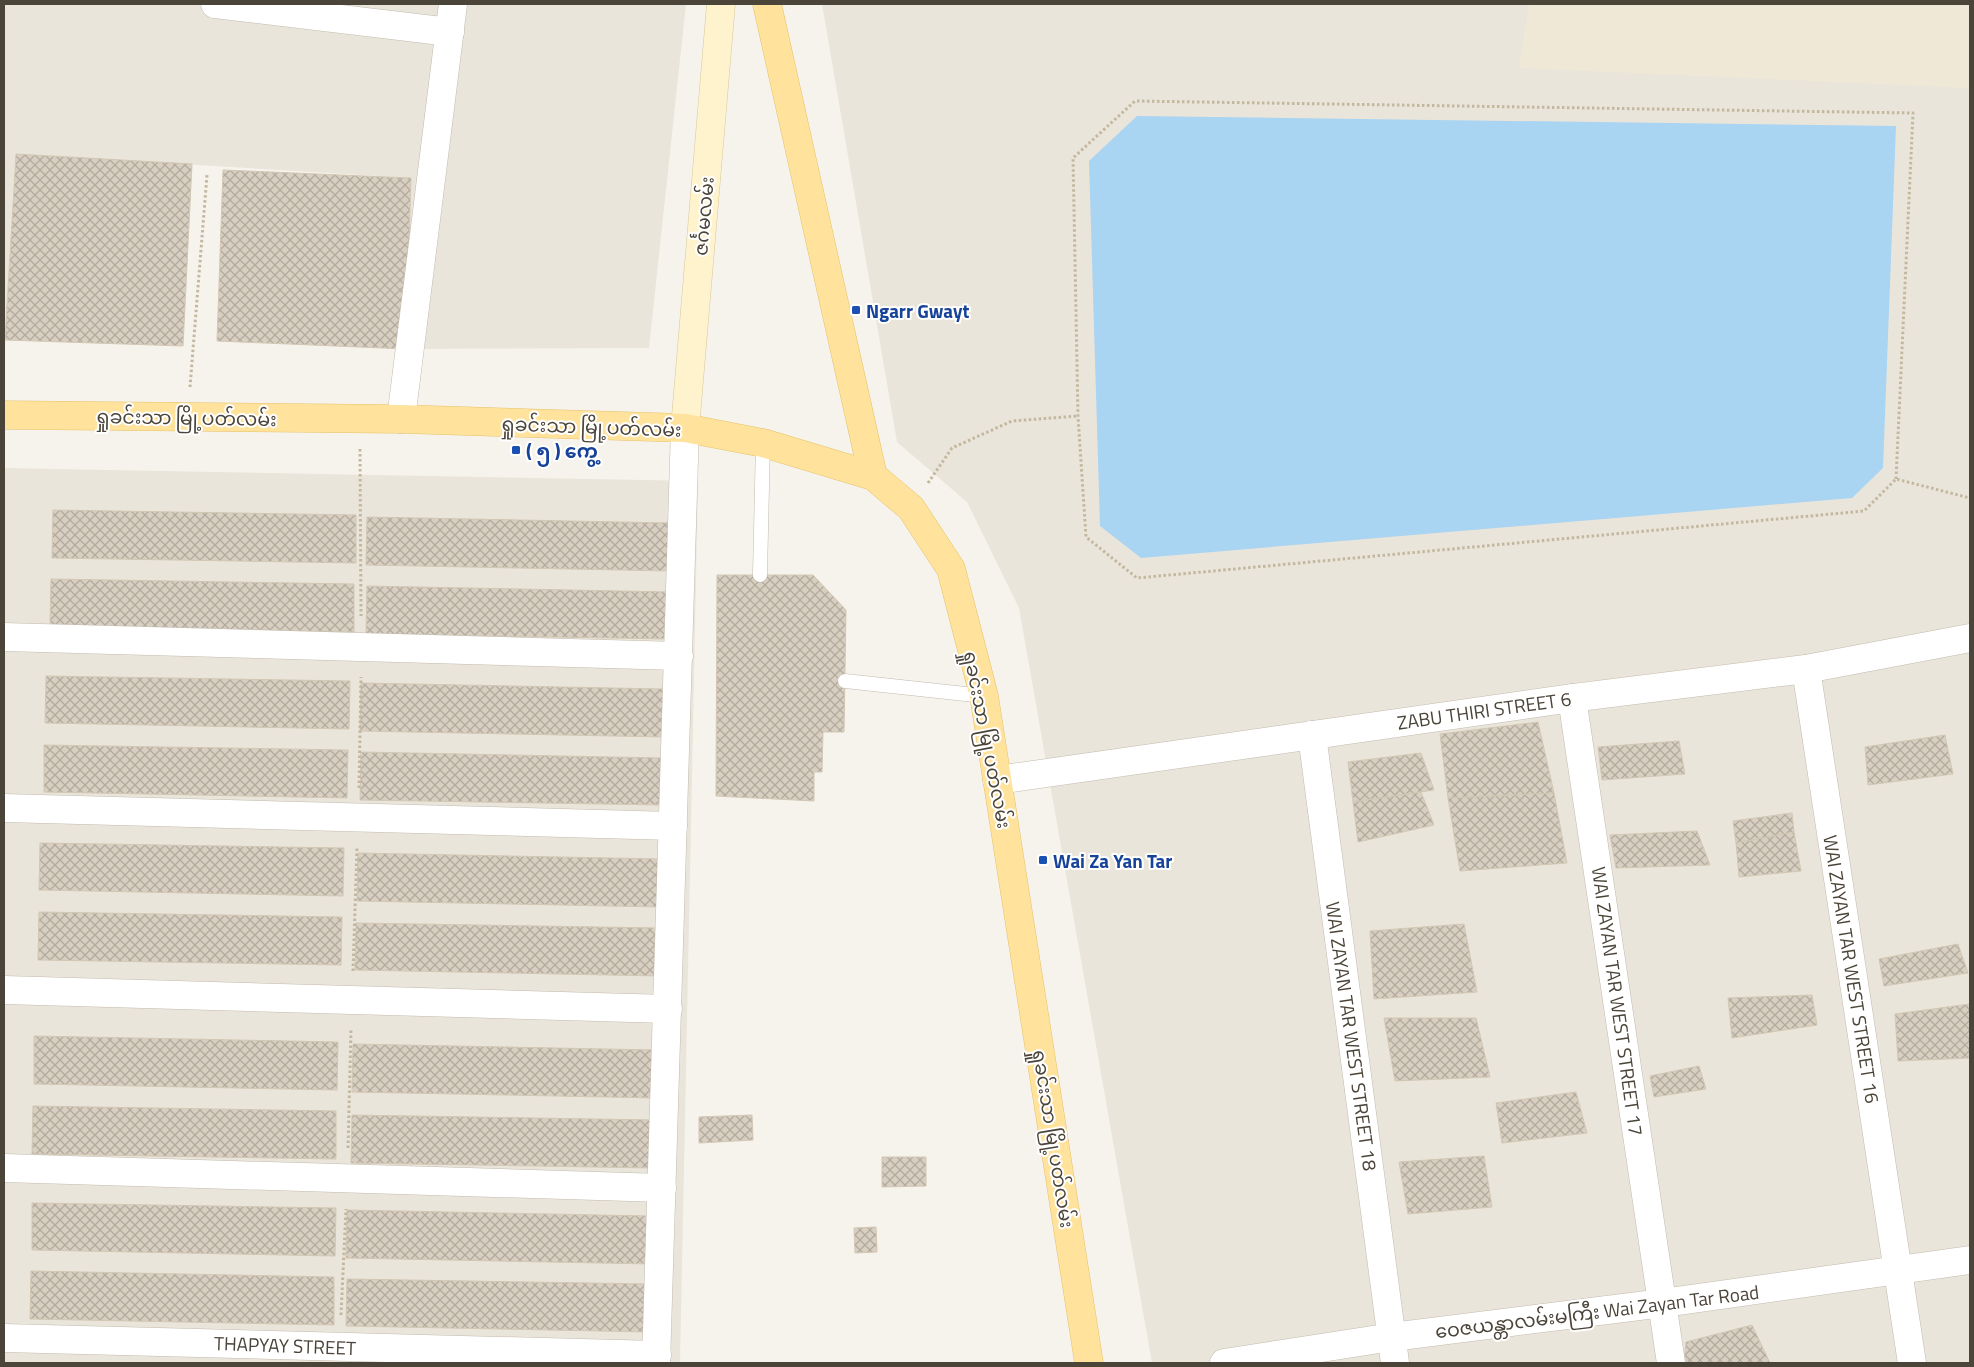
<svg xmlns="http://www.w3.org/2000/svg" width="1974" height="1367" viewBox="0 0 1974 1367" font-family="'Titillium Web','Noto Sans Myanmar',sans-serif">
	<style>
		.residential { fill: #eae5da }
		.education { fill: #efe8d6 }
		.water { fill: #a9d4f2 }
		.building { fill: url(#building-cross-hatch); stroke: #d3c7b4 }
		.lines { fill: none; stroke-linecap: round; stroke-linejoin: round }
		.lane-casing { stroke: #c2bbae; stroke-width: 15 }
		.street-casing { stroke: #c2bbae; stroke-width: 29 }
		.secondary-casing { stroke: #d6c79b; stroke-width: 29 }
		.primary-casing { stroke: #e6c16a; stroke-width: 29 }
		.path { stroke: #c4b79f; stroke-width: 3; stroke-dasharray: 2.5 2.5; stroke-linecap: butt }
		.lane { stroke: #fff; stroke-width: 14 }
		.street { stroke: #fff; stroke-width: 28 }
		.secondary { stroke: #fff3cd; stroke-width: 28 }
		.primary { stroke: #ffe39c; stroke-width: 28 }
		.transit-dot { fill: #1a4fb4; stroke: #fff; stroke-width: 2 }
		.labels { text-anchor: middle; dominant-baseline: central; stroke-width: 4; stroke-linejoin: round; paint-order: stroke }
		.street-label { font-size: 19px; fill: #4b4439; stroke: #fff }
		.transit-label { font-size: 19px; font-weight: bold; fill: #164399; stroke: #fff; text-anchor: start }
	</style>
	<defs>
		<pattern id="building-cross-hatch" width="8" height="8" patternUnits="userSpaceOnUse" patternTransform="scale(1.25)"><rect width="8" height="8" fill="#d8cfc1"/><path d="M0 0l8 8M0 8l8-8" fill="none" stroke="#b1aa9e"/></pattern>
	</defs>
	<rect width="100%" height="100%" fill="#f6f3ec"/>
	<g class="residential">
		<path d="M4 4H686L649 348 406 349 411 178 16 154 5 340H4Z"/>
		<path d="M822 4H1970V1363H1152L1019 608 967 502 897 442Z"/>
		<path d="M4 468 698 481 680 1363H4Z"/>
	</g>
	<path class="education" d="M1529 4H1970V88L1519 68Z"/>
	<path class="water" d="M1137 116 1896 126 1883 468 1852 498 1141 558 1100 526 1089 161Z"/>
	<g class="building">
		<path d="M16 154 192 164 183 346 5 340Z"/>
		<path d="M223 170 411 178 406 349 217 341Z"/>
		<path d="M53 510 356 515V563L52 558Z"/>
		<path d="M367 517 671 523 670 571 366 565Z"/>
		<path d="M717 575H813L846 610 844 732H823L822 772H814V801L716 796Z"/>
		<path d="M51 579 354 584V632L50 626Z"/>
		<path d="M367 586 671 592 670 639 366 634Z"/>
		<path d="M46 676 350 681 349 729 45 723Z"/>
		<path d="M361 683 664 689V737L360 731Z"/>
		<path d="M1538 722 1554 793 1448 798 1440 734Z"/>
		<path d="M1945 735 1953 774 1868 785 1865 747Z"/>
		<path d="M1679 741 1685 774 1602 780 1598 747Z"/>
		<path d="M44 745 348 750 347 798 44 792Z"/>
		<path d="M361 752 664 758 663 805 360 800Z"/>
		<path d="M1421 753 1434 790 1353 802 1348 762Z"/>
		<path d="M1421 792 1434 825 1358 842 1353 802Z"/>
		<path d="M1554 793 1567 863 1460 871 1448 798Z"/>
		<path d="M1792 813 1794 832 1736 843 1733 821Z"/>
		<path d="M1697 831 1710 865 1616 868 1610 835Z"/>
		<path d="M1794 832 1801 871 1739 877 1736 843Z"/>
		<path d="M40 843 344 848 343 896 39 890Z"/>
		<path d="M358 853 662 859 661 907 357 901Z"/>
		<path d="M39 912 342 917 341 965 38 960Z"/>
		<path d="M356 923 659 928 658 976 355 970Z"/>
		<path d="M1464 924 1477 992 1374 999 1370 931Z"/>
		<path d="M1958 944 1968 973 1884 986 1879 959Z"/>
		<path d="M1812 995 1817 1025 1732 1038 1728 998Z"/>
		<path d="M1970 1004V1058L1898 1061 1895 1014Z"/>
		<path d="M1384 1018H1476L1490 1077 1395 1081Z"/>
		<path d="M34 1036 338 1042 337 1090 34 1084Z"/>
		<path d="M353 1044 656 1050V1098L352 1092Z"/>
		<path d="M1699 1066 1706 1089 1654 1097 1650 1076Z"/>
		<path d="M1576 1092 1587 1133 1502 1143 1496 1103Z"/>
		<path d="M33 1106 336 1111V1159L32 1154Z"/>
		<path d="M352 1115 655 1120 654 1168 351 1163Z"/>
		<path d="M752 1115 753 1140 699 1143V1117Z"/>
		<path d="M1484 1156 1492 1207 1408 1214 1399 1162Z"/>
		<path d="M882 1157H926V1186L882 1187Z"/>
		<path d="M32 1203 336 1208 335 1256 32 1250Z"/>
		<path d="M347 1210 650 1216V1264L346 1258Z"/>
		<path d="M876 1227 877 1252 855 1253 854 1228Z"/>
		<path d="M31 1271 334 1277V1325L30 1319Z"/>
		<path d="M347 1279 650 1284V1332L346 1326Z"/>
		<path d="M1752 1325 1770 1363H1684L1686 1342Z"/>
	</g>
	<g class="lines">
		<g class="lane-casing">
			<g id="lane">
				<path d="M760 575 763 443"/>
				<path d="M845 681 984 696"/>
			</g>
		</g>
		<g class="street-casing">
			<g id="street">
				<path d="M215 4 450 32"/>
				<path d="M401 419 453 4"/>
				<path d="M4 637 679 656"/>
				<path d="M1806 669 1912 1363"/>
				<path d="M1572 698 1671 1363"/>
				<path d="M1312 735 1395 1363"/>
				<path d="M997 780 1572 698 1806 669 1970 638"/>
				<path d="M4 808 673 826"/>
				<path d="M4 990 668 1009"/>
				<path d="M4 1168 662 1188"/>
				<path d="M4 1338 657 1355"/>
				<path d="M656 1363 685 428"/>
				<path d="M1224 1363 1392 1337 1663 1303 1970 1260"/>
			</g>
		</g>
		<g class="secondary-casing">
			<path id="secondary" d="M685 428 721 4"/>
		</g>
		<g class="primary-casing">
			<g id="primary">
				<path d="M767 4 873 476"/>
				<path d="M4 415 401 419 685 428 763 443 873 476 911 508 951 569 984 696 1089 1363"/>
			</g>
		</g>
		<g class="path">
			<path d="M190 387 207 175"/>
			<path d="M360 449 361 616"/>
			<path d="M1896 479 1913 113 1135 101 1073 158 1078 416 1086 537 1137 578 1864 511 1896 479 1970 498"/>
			<path d="M928 483 952 448 1012 421 1078 416"/>
			<path d="M359 788 361 677"/>
			<path d="M353 971 357 847"/>
			<path d="M348 1148 351 1029"/>
			<path d="M341 1315 346 1209"/>
		</g>
		<use href="#lane" class="lane"/>
		<use href="#street" class="street"/>
		<use href="#secondary" class="secondary"/>
		<use href="#primary" class="primary"/>
	</g>
	<g class="transit-dot">
		<rect x="851" y="305" width="10" height="10" rx="2.5"/>
		<rect x="511" y="445" width="10" height="10" rx="2.5"/>
		<rect x="1038" y="855" width="10" height="10" rx="2.5"/>
	</g>
	<g class="labels">
		<g class="street-label">
			<text transform="translate(703 216) rotate(-85)">ဇင်္ဂမလမ်း</text>
			<text transform="translate(186 417) rotate(1)">ရှုခင်းသာ မြို့ပတ်လမ်း</text>
			<text transform="translate(591 426) rotate(2)">ရှုခင်းသာ မြို့ပတ်လမ်း</text>
			<text transform="translate(1484 710) rotate(-8)">ZABU THIRI STREET 6</text>
			<text transform="translate(988 739) rotate(79)">ရှုခင်းသာ မြို့ပတ်လမ်း</text>
			<text transform="translate(1852 969) rotate(81)">WAI ZAYAN TAR WEST STREET 16</text>
			<text transform="translate(1618 1001) rotate(82)">WAI ZAYAN TAR WEST STREET 17</text>
			<text transform="translate(1352 1036) rotate(82)">WAI ZAYAN TAR WEST STREET 18</text>
			<text transform="translate(1054 1138) rotate(81)">ရှုခင်းသာ မြို့ပတ်လမ်း</text>
			<text transform="translate(1597 1311) rotate(-7)">ဝေဇယန္တာလမ်းမကြီး Wai Zayan Tar Road</text>
			<text transform="translate(285 1345) rotate(2)">THAPYAY STREET</text>
		</g>
		<g class="transit-label">
			<text x="866" y="310">Ngarr Gwayt</text>
			<text x="526" y="450">( ၅ ) ကွေ့</text>
			<text x="1053" y="860">Wai Za Yan Tar</text>
		</g>
	</g>
	<rect width="1974" height="1367" fill="none" stroke="#4b4439" stroke-width="10"/>
</svg>
